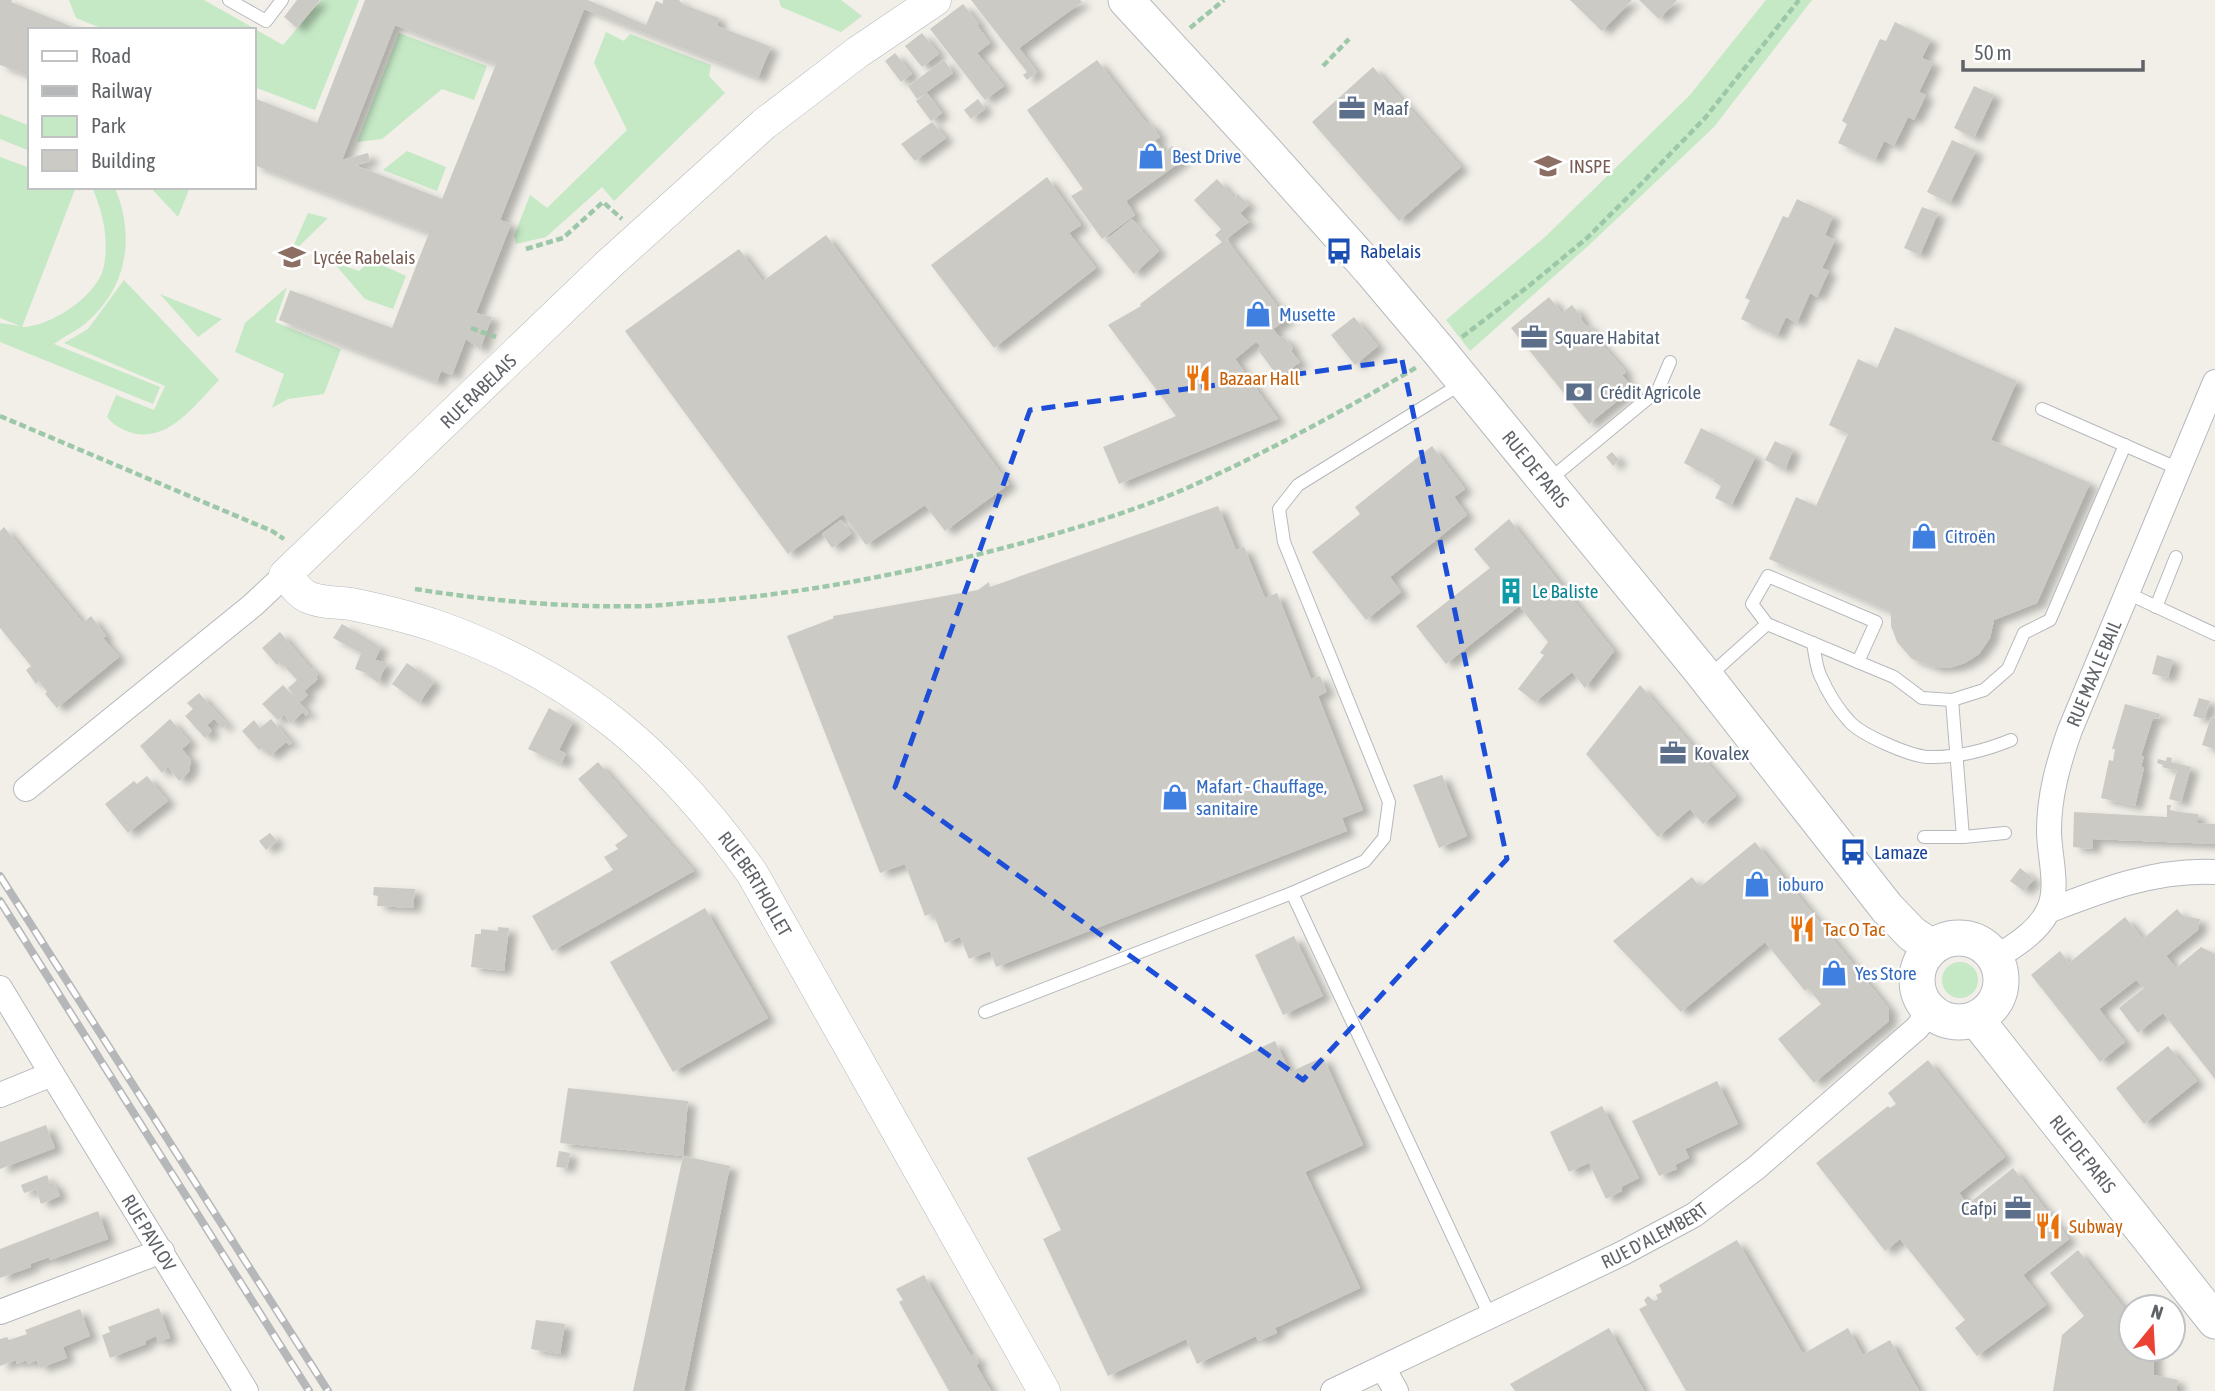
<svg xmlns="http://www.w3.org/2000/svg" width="2215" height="1391" viewBox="0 0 2215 1391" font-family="'Asap Condensed',sans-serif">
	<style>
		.green { fill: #c5e8c5 }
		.building { fill: #cccac5; fill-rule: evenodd; filter: url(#shadow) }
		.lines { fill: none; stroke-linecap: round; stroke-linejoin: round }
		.service-casing { stroke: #b5b8bc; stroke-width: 14 }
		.minor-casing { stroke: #b5b8bc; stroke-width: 26 }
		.tertiary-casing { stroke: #b5b8bc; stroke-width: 33 }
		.secondary-casing { stroke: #b6babf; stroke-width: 37 }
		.path { stroke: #9cc7a9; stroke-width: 4.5; stroke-dasharray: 7 3.5; stroke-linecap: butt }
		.service { stroke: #fff; stroke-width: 12 }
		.minor { stroke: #fff; stroke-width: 24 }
		.tertiary { stroke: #fff; stroke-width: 32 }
		.secondary { stroke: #fff; stroke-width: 35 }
		.rail-casing { stroke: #b6b7b8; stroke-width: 8 }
		.rail { stroke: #fff; stroke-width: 5; stroke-dasharray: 16; stroke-linecap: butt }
		.marked { fill: none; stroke: #1d4ed8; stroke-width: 5; stroke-dasharray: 14 9; stroke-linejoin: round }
		.labels { text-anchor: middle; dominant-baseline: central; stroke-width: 5; stroke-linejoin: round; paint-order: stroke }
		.service-label { font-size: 19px; fill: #4e5e75; stroke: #fff; text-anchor: start }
		.shop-label { font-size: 19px; fill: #366cbe; stroke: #fff; text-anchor: start }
		.education-label { font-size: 19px; fill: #785e54; stroke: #fff; text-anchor: start }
		.transit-label { font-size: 19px; fill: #164399; stroke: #fff; text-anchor: start }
		.food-label { font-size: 19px; fill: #c56008; stroke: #fff; text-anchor: start }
		.street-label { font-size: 19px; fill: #5f6368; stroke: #fff }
		.culture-label { font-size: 19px; fill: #0d838f; stroke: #fff; text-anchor: start }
	</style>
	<defs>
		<filter id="shadow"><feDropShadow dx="8" dy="4.5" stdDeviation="3.5" flood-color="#0004"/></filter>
	</defs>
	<rect width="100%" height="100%" fill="#f1efe8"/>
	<g class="green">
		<path d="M69 0H204L283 45 321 0H359L315 110 254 87V30H106L76 18Z"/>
		<path d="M779 0H841L862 16 841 32 781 7Z"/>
		<path d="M1766 0H1812L1714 127 1588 246 1470 351 1446 320 1545 237 1690 95Z"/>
		<path d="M606 32 624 41 630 34 711 65 709 76 725 93 614 201 602 187 546 237 516 244 514 236 530 195 547 208 627 130 594 63Z"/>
		<path d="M399 33 487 66 474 100 442 89 382 139 357 142Z"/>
		<path d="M0 114 30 126V151L0 139Z"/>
		<path d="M407 151 446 167 437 191 383 170Z"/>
		<path d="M0 157 30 168V187H76L22 327C50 327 98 296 104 266 109 239 103 212 92 187L115 188C135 236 128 287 86 323 77 331 64 336 54 344L160 387 153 404 0 342V323L20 326 0 318Z"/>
		<path d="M150 187H190L178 217Z"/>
		<path d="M308 213 328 218 289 256Z"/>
		<path d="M371 260 406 276 393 309 365 299 333 262 359 271Z"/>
		<path d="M124 280 219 380C196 404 167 445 129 432 119 428 114 425 107 417L116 395 154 410 165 386 64 343 88 329Z"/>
		<path d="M287 287 275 322 341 349 324 394 288 399 272 408 284 374 235 352 245 323Z"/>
		<path d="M160 294 222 319 198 337Z"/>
		<circle cx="1960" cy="980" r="18"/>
	</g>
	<g class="building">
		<path d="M0 0H12L11 2 80 30H30V76L0 65Z"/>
		<path d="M297 0H320L297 28 284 17Z"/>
		<path d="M365 0H588L646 25 656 1 663 4V0H679L682 4 719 18 717 26 771 47 758 78 584 9 500 220 511 224 476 313 492 317 480 349 466 339 452 375 441 371 437 382 279 320 290 290 392 328 429 233 254 165V98L317 123ZM395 25 496 64 442 199 355 165 370 161 368 153 342 160Z"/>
		<path d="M971 0H1080L1082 2 1019 48 1037 72 1027 80 1023 75 1027 72Z"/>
		<path d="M1570 0H1632L1602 31Z"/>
		<path d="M1639 0H1677L1659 19Z"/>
		<path d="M963 4 979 24 977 25 990 43 977 53 1004 86 985 100 930 29Z"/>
		<path d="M1895 22 1931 40 1922 58 1933 63 1919 92 1926 95 1914 120 1908 117 1894 146 1884 141 1875 160 1838 143 1847 124 1842 121 1880 39 1886 41Z"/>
		<path d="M922 33 939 54 922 67 905 46Z"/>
		<path d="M895 53 912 74 901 82 885 61Z"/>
		<path d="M944 60 953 73 917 99 908 86Z"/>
		<path d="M1097 60 1147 124 1149 122 1160 137 1155 140 1165 152 1172 146 1183 160 1126 201 1135 215 1102 239 1071 196 1083 189 1027 110Z"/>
		<path d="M1373 67 1461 167 1399 221 1312 122Z"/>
		<path d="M1974 86 1994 95 1974 138 1954 128Z"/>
		<path d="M927 93 942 113 931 121 916 101Z"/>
		<path d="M978 99 985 109 971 119 964 110Z"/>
		<path d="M932 122 946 138 915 161 901 144Z"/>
		<path d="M1952 140 1976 151 1950 203 1927 192Z"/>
		<path d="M1047 177 1081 225 1069 233 1096 268 994 348 931 265Z"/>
		<path d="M1217 179 1234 198 1238 194 1249 205 1240 213 1249 222 1226 239 1287 319 1273 329 1280 338 1283 336 1293 348 1291 351 1300 362 1279 378 1258 350 1261 346 1256 342 1235 359 1278 419 1119 484 1103 447 1176 416 1108 325 1141 306 1140 304 1222 242 1215 235 1221 229 1194 200Z"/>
		<path d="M1797 199 1833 216 1825 235 1835 240 1822 268 1829 271 1817 297 1810 293 1797 323 1786 317 1777 336 1741 319 1750 300 1745 298 1783 216 1788 218Z"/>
		<path d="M1922 207 1938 213 1920 255 1904 248Z"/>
		<path d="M1132 219 1159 251 1134 274 1106 240Z"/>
		<path d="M826 235 1009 484 945 531 925 505 866 545 843 514 788 554 625 331 739 249 763 281Z"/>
		<path d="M1549 297 1562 313 1572 305 1582 317 1580 318 1587 327 1589 325 1598 337 1596 338 1626 372 1622 375 1633 388 1589 424 1511 328Z"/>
		<path d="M1354 317 1378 346 1355 365 1331 335Z"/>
		<path d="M1895 327 2017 381 1991 440 2090 483 2037 603 1994 620 1990 638 1979 654 1965 663 1953 667 1936 668 1912 659 1897 642 1891 626V612L1769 559 1796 497 1816 506 1848 434 1829 425 1858 359 1877 368Z"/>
		<path d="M1701 428 1756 456 1731 506 1715 498 1721 486 1713 481 1714 479 1684 463Z"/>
		<path d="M1775 441 1793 450 1785 470 1765 460Z"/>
		<path d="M1432 446 1465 489 1454 497 1467 515 1390 577 1401 592 1366 620 1312 552 1360 514 1355 507Z"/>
		<path d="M1612 452 1619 460 1613 466 1606 457Z"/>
		<path d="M1218 506 1236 550 1244 547 1265 598 1277 593 1311 679 1320 676 1327 692 1318 696 1363 810 1342 818 1347 831 996 967 990 951 969 959 960 937 945 943 933 913 925 916 905 864 880 873 787 636 834 618 833 616 978 590 989 582 990 587Z"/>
		<path d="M1509 519 1614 651 1585 688 1572 672 1535 702 1518 689 1544 655 1540 653 1548 642 1519 606 1446 664 1416 626 1490 568 1474 549Z"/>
		<path d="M841 520 851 534 832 548 822 534Z"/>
		<path d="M4 527 83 623 91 616 106 636 103 638 119 657 57 708 45 694 47 692 39 681 36 684 26 670 31 666 0 628V531Z"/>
		<path d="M342 624 381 647 375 660 387 663 378 683 369 676V674L355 669 361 653 333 638Z"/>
		<path d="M280 632 311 669 312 668 318 674 316 677 318 679 304 691 308 695 300 702 288 688 297 680 280 662 277 665 262 648Z"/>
		<path d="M2157 655 2173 660 2168 678 2152 674Z"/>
		<path d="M407 663 434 682 419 703 392 684Z"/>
		<path d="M283 685 309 713 306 716 303 712 291 723 284 715 278 720 262 704Z"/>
		<path d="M1640 685 1736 796 1703 824 1690 809 1658 837 1586 754Z"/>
		<path d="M199 693 227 724 223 728 214 719 207 725 212 731 205 738 185 716 193 709 187 703Z"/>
		<path d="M2199 698 2210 701 2204 719 2193 716Z"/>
		<path d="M2125 704 2160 714 2159 719 2153 718 2141 756H2144L2141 767 2144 768 2135 806 2101 798 2109 760 2113 761 2115 749H2112Z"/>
		<path d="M549 708 573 722 559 750 566 754 561 764 528 749Z"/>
		<path d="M2211 717 2215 718V749L2202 745Z"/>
		<path d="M170 719 190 742 182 749 191 760 189 772 179 781 168 767 162 773 140 746Z"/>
		<path d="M271 719 292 743 289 745 286 742 270 756 262 748 259 750 242 731 254 720 260 728Z"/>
		<path d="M2167 757 2172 758 2171 762 2191 767 2181 802 2169 799 2177 771 2162 767 2163 765 2157 763 2158 759 2166 761Z"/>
		<path d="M598 762 694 871 552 951 532 916 613 870 604 857 618 849 615 845 628 836 578 779Z"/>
		<path d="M1442 775 1467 836 1439 848 1413 785Z"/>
		<path d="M147 776 168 801 128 833 105 804 134 781 137 784Z"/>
		<path d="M2167 805H2171L2170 810 2179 812 2198 814V823L2215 824V844L2093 839V849L2073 847 2074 812 2167 817Z"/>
		<path d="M270 833 277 841 266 850 259 841Z"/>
		<path d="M1755 842 1889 1009V1021L1814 1083 1778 1039 1821 1004 1808 988 1805 991 1765 942 1681 1012 1613 941 1692 877 1700 887Z"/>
		<path d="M2020 868 2034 879 2024 891 2010 881Z"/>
		<path d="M374 887 415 889 413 908 377 906 378 896 373 895Z"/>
		<path d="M705 908 768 1018 673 1072 610 962Z"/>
		<path d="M2177 909 2183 916 2200 919 2198 930 2166 956 2176 968 2201 947 2215 954V1079L2163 1013 2138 1033 2119 1008 2144 988 2136 980 2099 1009 2125 1042 2100 1062 2031 975 2060 951 2069 963 2125 917 2143 939Z"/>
		<path d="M498 927 509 928 504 971 471 967 475 934H481V929L498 931Z"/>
		<path d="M1294 936 1323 996 1283 1015 1255 955Z"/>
		<path d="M1275 1041 1290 1072 1323 1057 1363 1145 1305 1172 1360 1288 1275 1328 1277 1333 1258 1341 1256 1336 1197 1364 1186 1339 1108 1376 1043 1239 1061 1230 1027 1158Z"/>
		<path d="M2168 1046 2197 1081 2144 1124 2116 1088Z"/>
		<path d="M1928 1060 2005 1157 1959 1193 1968 1204 2013 1168 2069 1239 2023 1275 2046 1305 1977 1356 1955 1328 1965 1320 1900 1239 1885 1251 1816 1163 1888 1106 1890 1108 1896 1104 1888 1093Z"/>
		<path d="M1717 1081 1738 1124 1685 1149 1689 1158 1675 1165 1677 1169 1659 1176 1632 1121Z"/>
		<path d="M568 1088 688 1101 683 1156 560 1143Z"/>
		<path d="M1602 1106 1639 1178 1621 1187 1622 1191 1606 1199 1589 1163 1569 1172 1550 1132Z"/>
		<path d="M46 1125 55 1148 0 1169V1142Z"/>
		<path d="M559 1151 570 1153 567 1168 556 1167Z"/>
		<path d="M683 1156 730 1166 684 1391H633Z"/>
		<path d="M47 1175 50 1184 54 1182 60 1196 41 1204 36 1189 24 1193 21 1185Z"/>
		<path d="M98 1211 108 1239 50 1260 49 1257 30 1264 31 1267 0 1278V1249Z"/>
		<path d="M1737 1240 1803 1354 1848 1328 1863 1355 1890 1340 1919 1391H1686L1639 1309 1647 1305 1644 1300 1648 1296 1654 1301 1658 1299 1656 1295 1662 1292 1659 1285Z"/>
		<path d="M2078 1250 2131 1317V1349H2154V1375L2178 1380 2176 1391H2053L2062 1335 2084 1316 2050 1273Z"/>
		<path d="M924 1275 971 1356 974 1354 979 1363 976 1365 991 1391H949L899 1302 903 1300 896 1289Z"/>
		<path d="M159 1308 170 1338 158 1342 156 1336 145 1341 146 1344 110 1358 102 1335 110 1332 108 1327Z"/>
		<path d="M80 1309 90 1336 63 1347 67 1358 40 1368 37 1360 28 1364 26 1360 17 1364 16 1360 0 1366V1339L7 1337 9 1340 27 1334 25 1330Z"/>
		<path d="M536 1320 565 1324 560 1354 531 1349Z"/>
		<path d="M1609 1328 1644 1391H1515L1510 1384Z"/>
	</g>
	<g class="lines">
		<g class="service-casing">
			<g id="service">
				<path d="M229 0 266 21 282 0"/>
				<path d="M1464 382 1298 485 1279 509 1284 542 1389 802 1384 838 1365 861 1292 893 1490 1316"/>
				<path d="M2042 409 2179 469"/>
				<path d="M1549 480 1658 390 1670 362"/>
				<path d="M2127 593 2215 634"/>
				<path d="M2156 607 2176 557"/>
				<path d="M1767 624 1752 604 1768 576 1876 622 1858 662"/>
				<path d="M1813 643C1815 654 1816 666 1820 675 1827 691 1837 708 1849 721 1861 735 1908 755 1927 757 1956 758 1984 751 2011 740"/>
				<path d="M1709 676 1767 624 1894 677 1922 698 1952 700 1984 690 2008 669 2024 633 2050 620 2125 445"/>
				<path d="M1952 700 1963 837"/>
				<path d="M1924 837H1963L2005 833"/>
				<path d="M985 1012 1292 893"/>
			</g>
		</g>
		<g class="minor-casing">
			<g id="minor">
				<path d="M26 789 253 605 285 575"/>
				<path d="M2048 911C2102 890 2156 869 2215 872"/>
				<path id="s1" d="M1996 958C2015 945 2037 933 2048 911 2060 888 2049 856 2049 831 2049 796 2058 764 2070 730L2215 382"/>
				<path d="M0 988 52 1074 0 1095"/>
				<path id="s2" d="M52 1074 246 1391"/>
				<path d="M0 1312 162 1251"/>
				<path d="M1383 1368 1396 1391"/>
				<path id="s3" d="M1333 1391 1623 1253 1694 1215 1756 1168 1917 1028 1930 1011"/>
			</g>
		</g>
		<g class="tertiary-casing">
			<g id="tertiary">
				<path id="s4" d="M935 0 858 52 764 124 609 264 285 575C292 582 300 594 308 597 320 603 338 602 351 604 380 610 410 617 439 627 578 677 667 754 752 873L1044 1391"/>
			</g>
		</g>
		<g class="secondary-casing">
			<g id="secondary">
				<path id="s5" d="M1126 0 1263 149 1370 269 1440 352 1698 667 1887 908 1912 934 1932 947"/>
				<circle cx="1959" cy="980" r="42"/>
				<path id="s6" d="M1976 1019 2215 1321"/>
			</g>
		</g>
		<g class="path">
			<path d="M1190 28 1224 0"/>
			<path d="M1323 66 1349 39"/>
			<path d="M526 249 563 238 603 202 622 219"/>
			<path d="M471 328 496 337"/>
			<path d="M1462 337 1530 285 1587 238 1641 184 1705 118 1799 0"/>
			<path d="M0 416 272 531 284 539"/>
			<path d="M415 589C490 601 570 608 647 606 668 605 689 602 710 601 802 593 886 577 976 555 1047 537 1120 517 1187 488 1266 453 1343 411 1417 367"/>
		</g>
		<use href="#service" class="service"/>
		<use href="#minor" class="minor"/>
		<use href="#tertiary" class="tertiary"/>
		<use href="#secondary" class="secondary"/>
		<g class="rail-casing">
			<g id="rail">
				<path d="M0 876 328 1391"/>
				<path d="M0 901 309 1391"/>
			</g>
		</g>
		<use href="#rail" class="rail"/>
	</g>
	<path class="marked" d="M1402 360 1507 859 1303 1080 895 787 1030 410Z"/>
	<defs>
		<g id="office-bare" transform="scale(2.1)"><path d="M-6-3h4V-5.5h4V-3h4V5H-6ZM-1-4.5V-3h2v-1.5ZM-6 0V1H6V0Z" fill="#5c6f8a" stroke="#fff" stroke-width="2.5" paint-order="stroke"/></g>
		<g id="shop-bare" transform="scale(2.1)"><path d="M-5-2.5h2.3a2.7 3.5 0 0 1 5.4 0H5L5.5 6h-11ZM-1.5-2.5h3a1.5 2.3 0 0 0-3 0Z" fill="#3f7fe0" stroke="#fff" stroke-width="2.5" paint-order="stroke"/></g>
		<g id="university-bare" transform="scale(2.1)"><path d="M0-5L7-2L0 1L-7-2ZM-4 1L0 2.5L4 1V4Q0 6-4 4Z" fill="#8d6e63" stroke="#fff" stroke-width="2.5" paint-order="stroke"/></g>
		<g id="bus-bare" transform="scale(2.1)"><path d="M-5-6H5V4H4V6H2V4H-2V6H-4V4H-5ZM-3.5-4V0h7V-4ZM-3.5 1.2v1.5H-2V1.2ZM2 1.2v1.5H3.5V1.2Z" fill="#1a4fb4" stroke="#fff" stroke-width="2.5" paint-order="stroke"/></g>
		<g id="school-bare" transform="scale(2.1)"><path d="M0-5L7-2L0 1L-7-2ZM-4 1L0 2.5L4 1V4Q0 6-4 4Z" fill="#8d6e63" stroke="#fff" stroke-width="2.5" paint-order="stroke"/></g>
		<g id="restaurant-bare" transform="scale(2.1)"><path d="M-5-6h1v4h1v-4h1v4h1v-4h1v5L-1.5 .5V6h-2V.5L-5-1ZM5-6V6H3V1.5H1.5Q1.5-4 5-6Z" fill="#e8710a" stroke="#fff" stroke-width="2.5" paint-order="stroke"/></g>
		<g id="bank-bare" transform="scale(2.1)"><path d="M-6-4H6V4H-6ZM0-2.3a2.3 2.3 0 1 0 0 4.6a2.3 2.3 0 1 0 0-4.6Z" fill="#5c6f8a" stroke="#fff" stroke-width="2.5" paint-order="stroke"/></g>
		<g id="building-bare" transform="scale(2.1)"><path d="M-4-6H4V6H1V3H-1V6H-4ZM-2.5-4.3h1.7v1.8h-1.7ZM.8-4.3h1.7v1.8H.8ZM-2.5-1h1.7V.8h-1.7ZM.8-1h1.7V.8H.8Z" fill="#0f9aa8" stroke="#fff" stroke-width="2.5" paint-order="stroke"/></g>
	</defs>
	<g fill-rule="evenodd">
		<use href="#office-bare" x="1352" y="108"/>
		<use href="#shop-bare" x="1151" y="156"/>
		<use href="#university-bare" x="1548" y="166"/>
		<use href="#bus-bare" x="1339" y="251"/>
		<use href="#school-bare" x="292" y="257"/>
		<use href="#shop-bare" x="1258" y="314"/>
		<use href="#office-bare" x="1534" y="337"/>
		<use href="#restaurant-bare" x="1198" y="378"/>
		<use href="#bank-bare" x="1579" y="392"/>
		<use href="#shop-bare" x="1924" y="536"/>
		<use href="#building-bare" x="1511" y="591"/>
		<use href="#office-bare" x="1673" y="753"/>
		<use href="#shop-bare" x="1175" y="797"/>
		<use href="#bus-bare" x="1853" y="852"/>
		<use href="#shop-bare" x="1757" y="884"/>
		<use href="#restaurant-bare" x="1802" y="929"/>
		<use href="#shop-bare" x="1834" y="973"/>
		<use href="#office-bare" x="2018" y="1208"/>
		<use href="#restaurant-bare" x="2048" y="1226"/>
	</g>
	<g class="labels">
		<g class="service-label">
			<text x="1373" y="108">Maaf</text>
			<text x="1555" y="337">Square Habitat</text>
			<text x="1600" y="392">Crédit Agricole</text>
			<text x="1694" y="753">Kovalex</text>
			<text x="1997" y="1208" text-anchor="end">Cafpi</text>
		</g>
		<g class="shop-label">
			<text x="1172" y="156">Best Drive</text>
			<text x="1279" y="314">Musette</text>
			<text x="1945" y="536">Citroën</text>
			<text x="1196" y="786">Mafart - Chauffage,<tspan x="1196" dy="22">sanitaire</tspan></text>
			<text x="1778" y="884">ioburo</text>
			<text x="1855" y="973">Yes Store</text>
		</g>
		<g class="education-label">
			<text x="1569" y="166">INSPE</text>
			<text x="313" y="257">Lycée Rabelais</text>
		</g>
		<g class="transit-label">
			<text x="1360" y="251">Rabelais</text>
			<text x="1874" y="852">Lamaze</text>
		</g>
		<g class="food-label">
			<text x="1219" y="378">Bazaar Hall</text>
			<text x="1823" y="929">Tac O Tac</text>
			<text x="2069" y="1226">Subway</text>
		</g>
		<g class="street-label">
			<text transform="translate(478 391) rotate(-44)">RUE RABELAIS</text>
			<text stroke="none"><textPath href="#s5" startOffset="623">RUE DE PARIS</textPath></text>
			<text stroke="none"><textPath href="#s1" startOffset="317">RUE MAX LE BAIL</textPath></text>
			<text stroke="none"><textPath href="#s4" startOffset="1452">RUE BERTHOLLET</textPath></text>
			<text stroke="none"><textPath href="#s6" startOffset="172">RUE DE PARIS</textPath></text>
			<text stroke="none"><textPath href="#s2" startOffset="186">RUE PAVLOV</textPath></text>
			<text stroke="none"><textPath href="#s3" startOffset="357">RUE D'ALEMBERT</textPath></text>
		</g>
		<g class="culture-label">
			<text x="1532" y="591">Le Baliste</text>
		</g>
	</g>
	<rect x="28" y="28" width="228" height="161" fill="#ffffff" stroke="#bfc1c3" stroke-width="2"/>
	<rect x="42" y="51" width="35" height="10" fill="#ffffff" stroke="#bfc1c3" stroke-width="2"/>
	<text x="91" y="63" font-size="21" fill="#5f6368">Road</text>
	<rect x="42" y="86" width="35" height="10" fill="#b6b7b8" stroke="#bfc1c3" stroke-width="2"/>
	<text x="91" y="98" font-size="21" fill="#5f6368">Railway</text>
	<rect x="42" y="116" width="35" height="21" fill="#c5e8c5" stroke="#bfc1c3" stroke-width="2"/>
	<text x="91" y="133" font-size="21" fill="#5f6368">Park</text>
	<rect x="42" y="150" width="35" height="21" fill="#cccac5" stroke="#bfc1c3" stroke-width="2"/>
	<text x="91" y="168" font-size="21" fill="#5f6368">Building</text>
	<g transform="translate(2152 1328) rotate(18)"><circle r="33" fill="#ffffff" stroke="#bfc1c3" stroke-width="2"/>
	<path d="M0-5L12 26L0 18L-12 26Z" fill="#ea4335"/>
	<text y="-10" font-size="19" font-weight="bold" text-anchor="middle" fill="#5f6368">N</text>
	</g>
	<path d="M1963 60v10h180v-10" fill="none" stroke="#5f6368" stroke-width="3.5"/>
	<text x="1974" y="60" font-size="21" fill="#5f6368" stroke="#ffffff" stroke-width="5" paint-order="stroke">50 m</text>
</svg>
